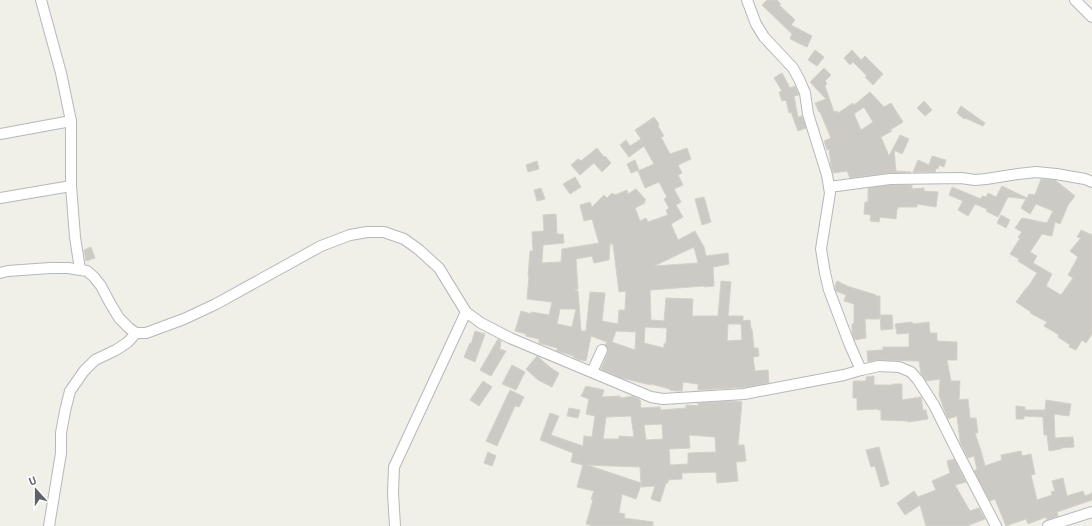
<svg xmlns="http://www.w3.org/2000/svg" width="1092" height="526" viewBox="0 0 1092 526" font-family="'PT Sans',sans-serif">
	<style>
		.building { fill: #cccac4; stroke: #d5d1c6; fill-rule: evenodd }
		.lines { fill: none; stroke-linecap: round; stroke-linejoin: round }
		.minor-casing { stroke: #b5b8bb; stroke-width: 12 }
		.minor { stroke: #fff; stroke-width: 10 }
	</style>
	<rect width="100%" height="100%" fill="#f0efe8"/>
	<g class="building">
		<path d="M767 0H777L781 4 779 5 795 20 791 25 812 36 807 47 790 39 792 34 762 5Z"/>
		<path d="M815 50 824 57 817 66 808 60Z"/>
		<path d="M852 50 861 60 865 56 883 74 873 85 865 77 867 76 853 62 850 65 844 58Z"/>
		<path d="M824 68 831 75 825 81 827 83 825 86 834 112 837 111 838 113 853 103 854 105 870 92 884 107 891 103 903 122 890 130 892 131 881 137 889 156 900 135 909 139 902 154 894 150 896 171 911 172 889 173 850 178 847 171 833 173 831 166 829 149 827 150 824 141 831 138 820 112H819L815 103 826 99 810 82ZM864 107 873 122 861 130 854 114Z"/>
		<path d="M782 73 790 88 795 86 799 95 794 96 798 117 802 116 806 128 798 131 791 112 789 113 786 100 782 101 779 92 782 91 774 78Z"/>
		<path d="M924 101 932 110 925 116 917 108Z"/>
		<path d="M961 106 985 123 983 126 965 118 964 119 957 113Z"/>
		<path d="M654 117 659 124 658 126 664 136 661 137 670 154 687 148 691 159 678 165 682 173 678 175 683 185 674 189 681 202 676 205 683 217 671 224 678 240 695 231 704 247 706 256 728 253 729 264 713 267 714 286 704 287V286L650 290 651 320 664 321 666 298 693 299 692 316H718L721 281 731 282 728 316H743V321L750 320 751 329H752L754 348H758L759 356 753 357 755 371 768 370 769 383 748 387 698 390V384L683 382 682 391H675L670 390V389L651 384V385L621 378 601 369 608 352V349L605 345 607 342 591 336 586 361 577 359 573 357 574 356 557 351V348L539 343V339L526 336V334L515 331 521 311 531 314V312L549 315 552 302 527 299 529 276H528L530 251H533L532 232 544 231 543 215 556 214 557 234H563L564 243 543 245 542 263 561 262 562 249 599 243 592 219 584 221 580 205 590 202 592 207 604 195 607 198 612 193 615 195 627 190 628 194 636 189 646 200 644 201 645 203 635 208 640 221 646 218 648 222 668 215 666 210 669 208 664 199 667 197 659 182 645 188 638 171 654 164 644 146 629 157 620 145 626 140 630 146 641 139 635 130ZM610 244H613L619 292 626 291 625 310H619L618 324 602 321 605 293 590 292 586 331H581L578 291 574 290 578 289 576 259 592 256 594 263 609 260ZM694 247 698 263 654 266ZM560 309H576L572 327 557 324ZM728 324H741L742 340 727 341ZM645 327 667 328 666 344 664 343V348L644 343ZM616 331 636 332 635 350 612 342Z"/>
		<path d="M597 148 604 157 605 156 611 163 602 172 594 163 580 175 571 165 578 159 581 161Z"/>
		<path d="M932 156 946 160 944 167 939 165 938 169 936 168 935 172H913L918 160 929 165Z"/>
		<path d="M635 160 639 170 631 173 627 164Z"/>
		<path d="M537 161 539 169 528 172 526 165Z"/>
		<path d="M575 177 581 187 570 194 563 184Z"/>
		<path d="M1041 179 1055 180 1075 196 1068 205 1060 224 1055 222 1052 236 1042 234 1030 252 1037 256 1033 263 1052 274 1046 286 1061 295 1073 278 1068 275 1078 257 1070 251 1081 238 1077 237 1081 230 1092 235V334L1086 343 1082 340 1076 350 1069 347 1070 345 1058 337 1059 335 1044 326 1047 322 1030 313 1031 312 1016 302 1027 287H1028L1037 273 1018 261 1019 259 1010 254 1020 238 1018 237 1022 232 1015 228 1022 218 1047 223 1053 211 1036 204 1030 214 1021 208 1026 199 1008 197 998 217 986 211 987 209 975 204 968 216 958 210 963 201 949 195 952 187 981 199 982 196 986 197 988 193 996 197 1002 186 1027 198 1029 194 1035 195Z"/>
		<path d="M890 185H912V189L924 188V191L938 192 936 207 917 204V207H898V209H897L896 219 880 217 879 222 870 221 871 215 864 214 865 202H868V188Z"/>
		<path d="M541 188 545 199 537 201 534 190Z"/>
		<path d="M704 197 711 222 702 225 695 199Z"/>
		<path d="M1001 215 1010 220 1006 228 997 223Z"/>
		<path d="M91 247 95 258 86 261 84 250Z"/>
		<path d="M837 281 847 286 876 295V296H880V319H865L866 338 855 340 852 334V324L854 323V304L844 301 846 295 836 291 835 286Z"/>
		<path d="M880 315H892L893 329 881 330Z"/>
		<path d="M912 322 913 324 929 322 930 333H937V341L957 342V360H947L951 381H960L959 400 968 399 970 418H976L978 433H975L981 451 985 466 1002 460 1001 455 1021 451 1022 456 1031 454 1035 474 1031 475 1037 500 1052 495 1051 492 1055 491 1052 481 1063 478 1067 496 1083 491 1085 496 1092 493V500L1057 512 1058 516 1047 520 1046 517 1028 524 1026 519 1006 526 995 499 990 501 974 471 977 469 974 456 968 458 961 444 960 441 957 416 948 419 945 412 939 395 940 379 926 381 921 373 919 361 879 360 868 362 867 351 883 350V347H909V333L897 334 895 324Z"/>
		<path d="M475 331 485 334 475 362 464 357 470 343 471 344Z"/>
		<path d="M498 339 501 341 500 349 506 351 491 376 480 370Z"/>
		<path d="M537 356 551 368 559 373 552 387 538 380 526 369Z"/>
		<path d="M512 365 525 372 516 390 502 384Z"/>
		<path d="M874 376V385H893V384H902V400L921 397 923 410H926L928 419 908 422V421L881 420V410H878V409L857 410V398H853V381H866V377Z"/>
		<path d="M483 381 492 387 479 406 470 400Z"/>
		<path d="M586 386 604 390 602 397 620 396 621 398 633 396 640 400 641 408 660 407 661 410 686 408V405L698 406V403L733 401 742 402 738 445H744L746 461 736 462 738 481 717 483 716 472 682 473V479L668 480V483H666L660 502 651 499 655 486 641 487V485L636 499 622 494 619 513 625 514 624 518 653 522V526H593L586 524 593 500 591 499 594 491 577 487 583 465 571 462 573 453 540 440 550 413 559 416 551 435 583 446 584 436 592 437 595 416 586 414 589 399 581 396ZM631 416 634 437 619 436V439H603L606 417ZM662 424 663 439 646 440 644 425ZM689 435 715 437 716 452 688 453V464L670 465 669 449 690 448ZM587 465 640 467 641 483Z"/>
		<path d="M510 390 524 397 519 407 515 406 497 446 486 441Z"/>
		<path d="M1046 400 1071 404 1069 416 1054 414 1055 438 1073 437 1074 447 1061 448V449L1049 451 1047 435H1044L1043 417 1024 416V419H1016V406L1025 407V410H1045Z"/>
		<path d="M569 408 580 410 578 418 567 416Z"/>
		<path d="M879 447 889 484 881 487 875 466 871 467 866 450Z"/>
		<path d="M488 452 496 456 492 466 484 463Z"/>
		<path d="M954 459 966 482 955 485 970 511 979 508 985 519 967 526H926L920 505 905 515 897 503 914 491 918 497 936 490 932 481 950 473 947 461Z"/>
	</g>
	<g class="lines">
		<g class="minor-casing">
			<g id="minor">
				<path d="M41 0 61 73 71 121V186L75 237 80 269"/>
				<path d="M747 0 756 24 764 37 793 68 799 79 805 93 808 114 827 175 830 193 821 249 825 273 829 290 849 343 861 370"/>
				<path d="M1075 0 1092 17"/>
				<path d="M0 134 71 121"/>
				<path d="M829 187 890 179 961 178 975 180 986 179 1018 174 1036 172 1056 174 1085 179 1092 182"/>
				<path d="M0 198 71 186"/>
				<path d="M0 273 8 271 50 268H68L87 271 94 277 101 286 110 303 119 318 129 328 136 333H146L184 319 216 304 321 246 350 235 367 232H384L404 239 418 249 439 268 466 312 481 323 510 338 651 397 663 399 744 394 844 375 861 370 879 366 899 367 911 372 918 380 934 405 957 451 996 526"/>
				<path d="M592 372 602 350"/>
				<path d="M49 526 61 453V433L65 411 70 391 84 371 95 360 116 350 128 342 136 333"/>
				<path d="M395 526 393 493 394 467 466 312"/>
				<path d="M1048 526 1092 512"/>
			</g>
		</g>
		<use href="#minor" class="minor"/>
	</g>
	<g transform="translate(36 490) rotate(339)" stroke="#ffffff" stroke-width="3" paint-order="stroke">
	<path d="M0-3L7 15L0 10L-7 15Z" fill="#5f6367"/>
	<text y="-6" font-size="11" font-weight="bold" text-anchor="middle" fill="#5f6367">U</text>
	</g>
</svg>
